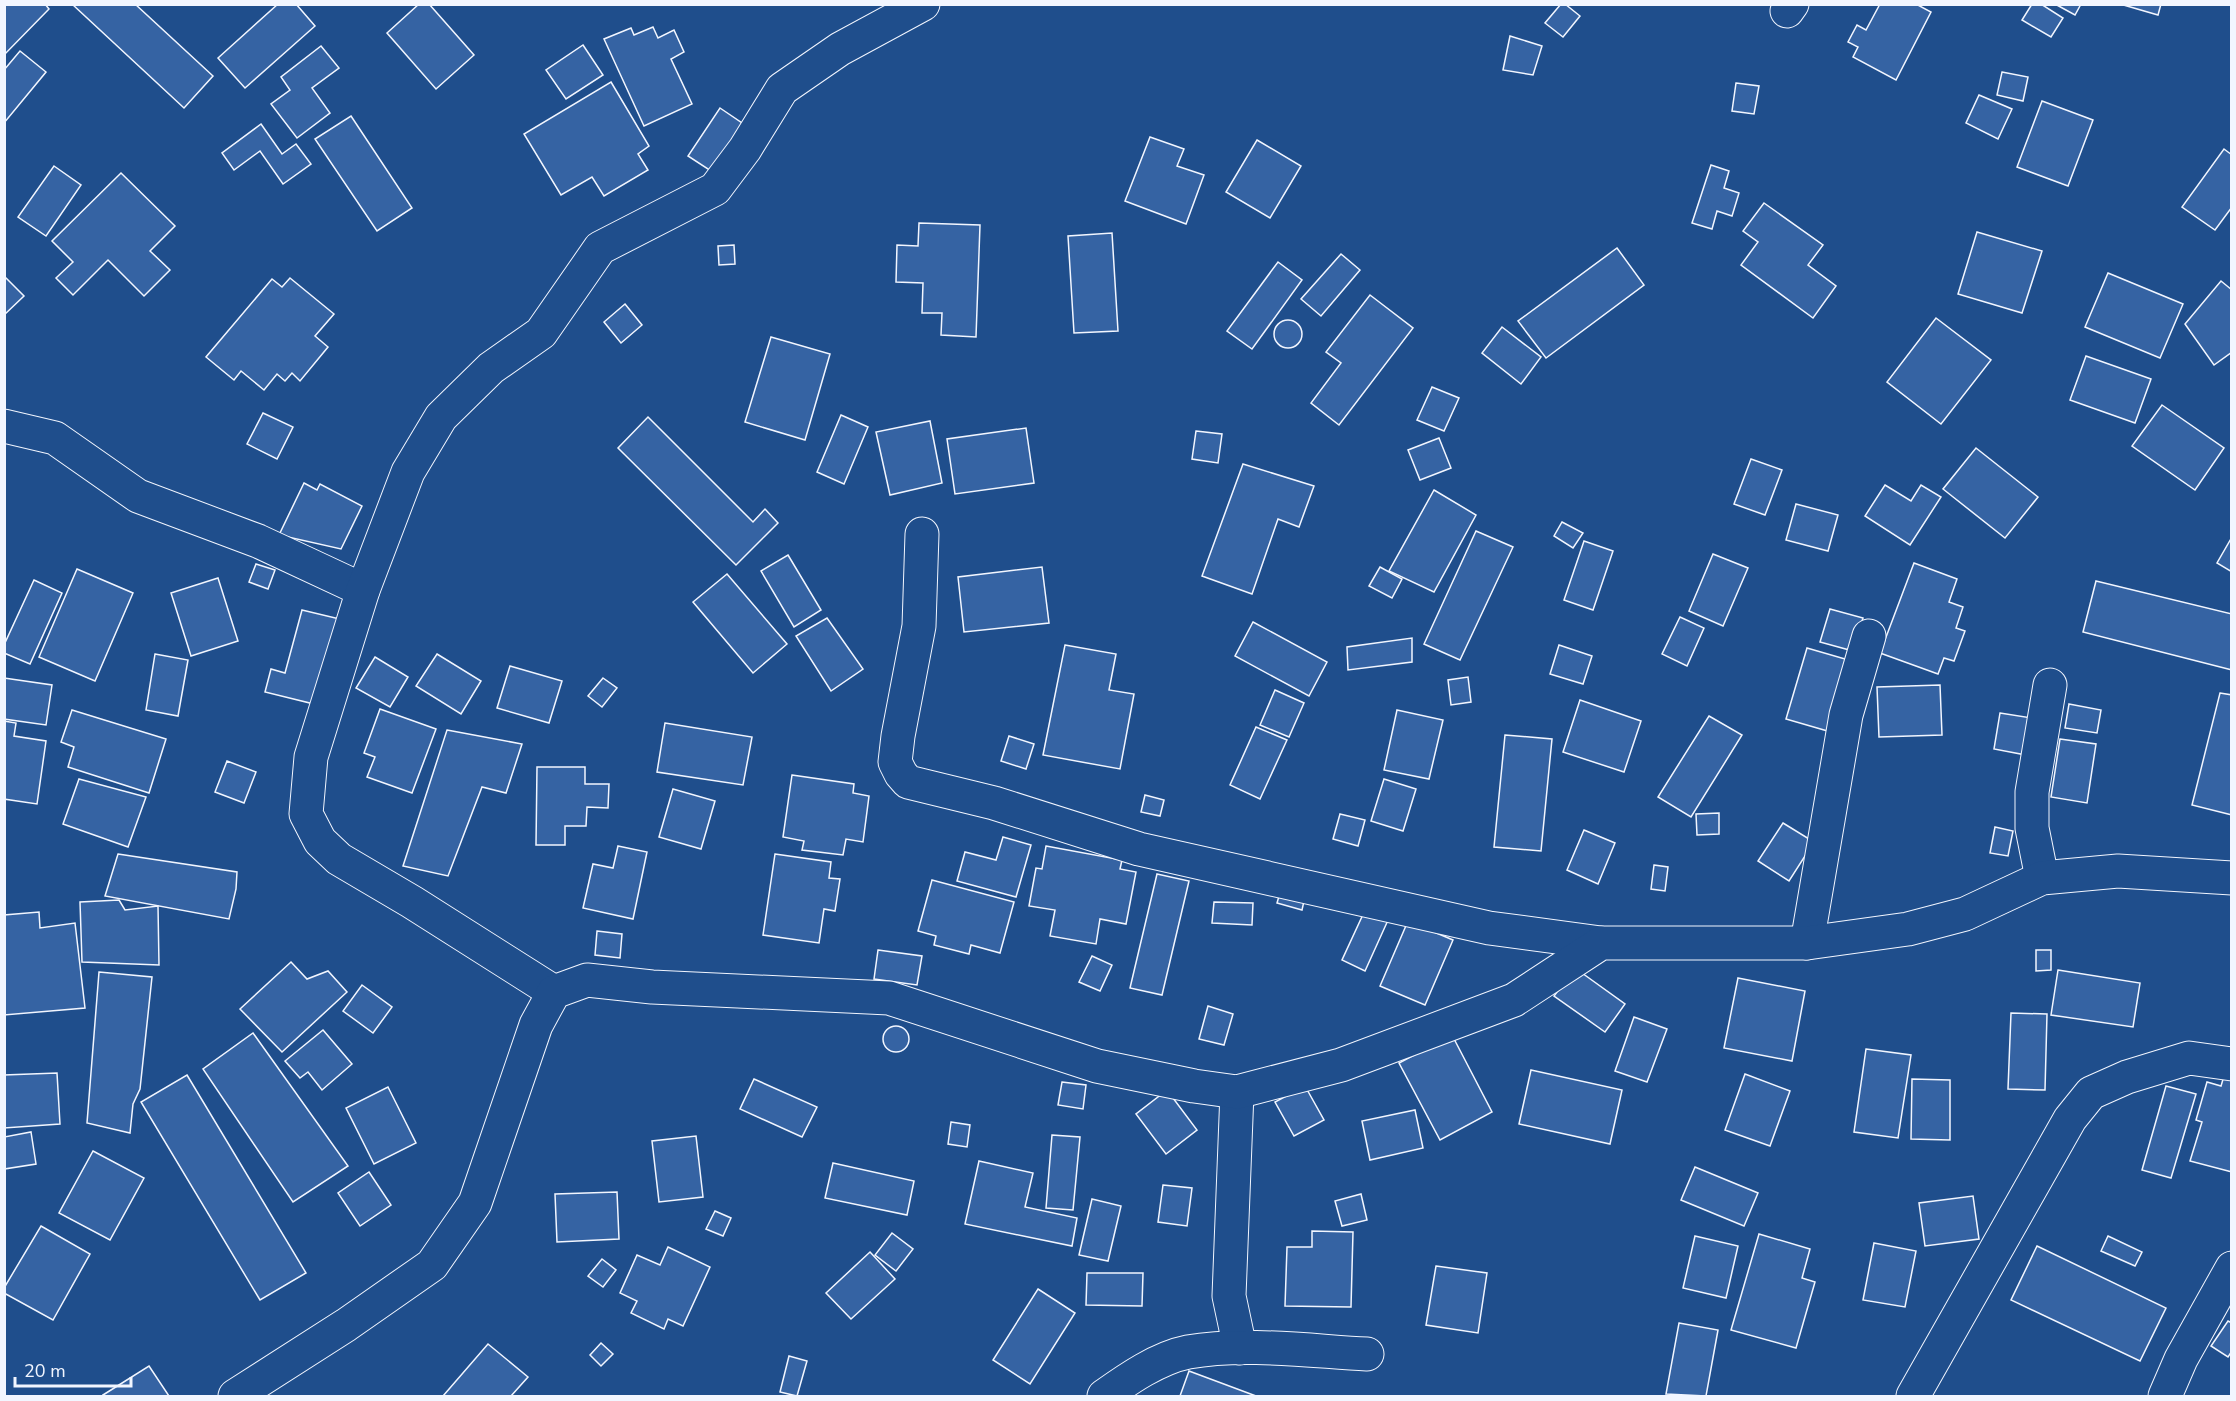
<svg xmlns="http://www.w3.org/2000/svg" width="2236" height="1401" viewBox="0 0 2236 1401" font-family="'Nunito Sans',sans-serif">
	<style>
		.building { fill: #3563a3; stroke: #f2f6ff; stroke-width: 1.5 }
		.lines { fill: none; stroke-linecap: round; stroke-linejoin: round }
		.minor-casing { stroke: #f2f6ff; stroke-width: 35 }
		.minor { stroke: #1f4e8c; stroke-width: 33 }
	</style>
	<rect width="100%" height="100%" fill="#1f4e8c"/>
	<g class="building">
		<path d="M4 4H45L49 9 4 55Z"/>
		<path d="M72 4H135L213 76 184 108Z"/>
		<path d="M278 4H296L315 26 245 88 218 58Z"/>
		<path d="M419 4H429L474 55 436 89 387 33Z"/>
		<path d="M1561 4H1565L1580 16 1563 37 1545 23Z"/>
		<path d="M1880 4H1916L1931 12 1896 80 1853 57 1858 47 1848 42 1857 25 1866 30Z"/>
		<path d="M2032 4H2041L2063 18 2051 37 2022 20Z"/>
		<path d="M2055 4H2081L2075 15Z"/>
		<path d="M2120 4H2161L2158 15Z"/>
		<path d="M653 27 658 38 674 30 684 52 671 59 692 104 644 126 604 39 631 28 634 35Z"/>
		<path d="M1510 36 1542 46 1533 75 1503 70Z"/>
		<path d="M583 45 603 75 566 99 546 70Z"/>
		<path d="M321 46 339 68 312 88 330 113 297 138 271 104 290 90 281 77Z"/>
		<path d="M20 51 46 72 4 123V70Z"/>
		<path d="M2002 72 2028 77 2023 101 1997 95Z"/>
		<path d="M611 82 649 146 638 154 648 170 604 196 592 177 561 195 524 134Z"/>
		<path d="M1736 83 1759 86 1754 114 1732 111Z"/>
		<path d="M1979 95 2012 109 1998 139 1966 123Z"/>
		<path d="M2042 101 2093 120 2068 186 2017 167Z"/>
		<path d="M720 108 745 125 714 173 688 156Z"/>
		<path d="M351 116 412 208 377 231 315 139Z"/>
		<path d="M261 124 282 154 296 144 311 164 283 184 260 151 234 170 222 153Z"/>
		<path d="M1150 137 1184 149 1177 166 1204 175 1186 224 1125 201Z"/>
		<path d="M1257 140 1301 166 1270 218 1226 192Z"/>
		<path d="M2224 149 2232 155V207L2215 230 2182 207Z"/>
		<path d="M1711 165 1729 171 1724 188 1739 193 1732 216 1717 211 1712 229 1692 223Z"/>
		<path d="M54 166 81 185 46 236 18 217Z"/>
		<path d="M121 173 175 226 150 251 170 270 144 296 108 260 73 295 56 278 73 262 52 241Z"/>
		<path d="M1764 203 1823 245 1808 265 1836 286 1813 318 1741 265 1758 242 1743 231Z"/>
		<path d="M919 223 980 225 976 337 941 335 942 313H922L923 283 896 282 897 245 918 246Z"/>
		<path d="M1977 232 2042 251 2022 313 1958 294Z"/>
		<path d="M1112 233 1118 331 1074 333 1068 236Z"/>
		<path d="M734 245 735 264 719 265 718 246Z"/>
		<path d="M1617 248 1644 285 1546 358 1518 321Z"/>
		<path d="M1341 254 1360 270 1321 316 1301 299Z"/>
		<path d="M1278 262 1302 280 1252 349 1227 331Z"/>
		<path d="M2108 273 2183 304 2160 358 2085 327Z"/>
		<path d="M4 276 24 296 4 315Z"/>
		<path d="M290 278 334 314 315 336 328 347 300 381 292 373 285 381 277 374 264 390 241 371 234 380 206 357 272 279 282 287Z"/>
		<path d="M2221 281 2232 290V352L2214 365 2185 324Z"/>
		<path d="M1370 295 1413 328 1339 425 1311 403 1341 363 1326 352Z"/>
		<path d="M625 304 642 325 621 343 604 322Z"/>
		<path d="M1936 318 1991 360 1941 424 1887 382Z"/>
		<circle cx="1288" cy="334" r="14"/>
		<path d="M1502 327 1541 357 1521 384 1482 353Z"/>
		<path d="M771 337 830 354 805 440 745 422Z"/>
		<path d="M2086 356 2151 379 2135 423 2070 400Z"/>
		<path d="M1432 387 1459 398 1444 431 1417 420Z"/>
		<path d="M2162 405 2224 448 2195 490 2132 446Z"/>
		<path d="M263 413 293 427 277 459 247 444Z"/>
		<path d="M841 415 868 427 844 484 817 472Z"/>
		<path d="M648 417 753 522 765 509 778 523 736 565 618 448Z"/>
		<path d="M930 421 942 483 890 495 876 432Z"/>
		<path d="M1026 428 1034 483 955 494 947 439Z"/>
		<path d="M1196 431 1222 434 1218 463 1192 459Z"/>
		<path d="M1439 438 1451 468 1420 480 1408 450Z"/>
		<path d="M1976 448 2038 497 2005 538 1943 489Z"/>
		<path d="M1751 459 1782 470 1765 515 1734 504Z"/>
		<path d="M1243 464 1314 486 1299 527 1278 519 1252 594 1202 576Z"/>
		<path d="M304 483 317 490 320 484 362 506 341 549 279 535Z"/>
		<path d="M1885 485 1911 501 1921 485 1941 497 1910 545 1865 516Z"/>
		<path d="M1434 490 1476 515 1434 592 1389 571Z"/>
		<path d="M1796 504 1838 515 1828 551 1786 540Z"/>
		<path d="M1562 522 1583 533 1573 548 1554 536Z"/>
		<path d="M1476 531 1513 547 1460 660 1424 644Z"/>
		<path d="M2232 537V572L2217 563Z"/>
		<path d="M1584 541 1613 551 1593 610 1564 600Z"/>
		<path d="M1713 554 1748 568 1723 626 1689 611Z"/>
		<path d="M788 555 821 610 794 627 761 571Z"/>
		<path d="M1914 563 1957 579 1949 602 1963 607 1956 628 1965 631 1954 661 1944 658 1938 674 1880 653Z"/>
		<path d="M256 564 275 570 268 589 249 582Z"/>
		<path d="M1042 567 1049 623 964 632 958 577Z"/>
		<path d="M1380 567 1402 579 1392 598 1369 586Z"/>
		<path d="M77 569 133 593 95 681 39 657Z"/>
		<path d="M727 574 787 644 753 673 693 602Z"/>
		<path d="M218 578 238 641 191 656 171 593Z"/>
		<path d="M34 580 62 593 30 664 4 653V645Z"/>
		<path d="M2096 581 2232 614V670L2083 632Z"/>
		<path d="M1830 609 1863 618 1853 651 1820 642Z"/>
		<path d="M302 610 348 621 314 704 265 692 271 669 285 673Z"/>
		<path d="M1680 617 1704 628 1687 666 1662 654Z"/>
		<path d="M827 618 863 669 831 691 796 636Z"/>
		<path d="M1253 622 1327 662 1309 696 1235 656Z"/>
		<path d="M1412 638V662L1348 670 1347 647Z"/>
		<path d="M1065 645 1116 654 1109 690 1134 694 1120 769 1043 755Z"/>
		<path d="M1559 645 1592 656 1583 684 1550 674Z"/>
		<path d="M1807 648 1852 661 1831 732 1786 719Z"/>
		<path d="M155 654 188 660 178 716 146 710Z"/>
		<path d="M437 654 481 681 461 714 416 686Z"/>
		<path d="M375 657 408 677 390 707 356 688Z"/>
		<path d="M510 666 562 681 549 723 497 708Z"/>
		<path d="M1468 677 1471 702 1451 705 1448 680Z"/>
		<path d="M4 678 52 685 46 725 4 719Z"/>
		<path d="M603 678 617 688 602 707 588 696Z"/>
		<path d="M1940 685 1942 735 1879 737 1877 687Z"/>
		<path d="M1275 690 1304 703 1289 737 1260 725Z"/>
		<path d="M2220 693 2232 695V815L2192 805Z"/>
		<path d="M1580 700 1641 721 1624 772 1563 752Z"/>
		<path d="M2069 704 2101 710 2097 733 2065 728Z"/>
		<path d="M380 709 436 729 412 793 367 777 375 757 364 753Z"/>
		<path d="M72 710 166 739 149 793 68 767 74 747 61 742Z"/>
		<path d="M1397 710 1443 720 1429 779 1384 770Z"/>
		<path d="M2000 713 2032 718 2026 755 1994 749Z"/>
		<path d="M1709 716 1742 735 1691 817 1658 797Z"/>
		<path d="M4 721 16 723 14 736 46 741 37 804 4 799Z"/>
		<path d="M665 723 752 737 743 785 657 772Z"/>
		<path d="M1256 727 1287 740 1260 799 1230 785Z"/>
		<path d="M447 730 522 744 506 793 482 787 448 876 403 866Z"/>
		<path d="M1505 735 1552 739 1541 851 1494 847Z"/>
		<path d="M1009 736 1034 744 1026 769 1001 761Z"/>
		<path d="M2060 739 2096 744 2087 803 2051 797Z"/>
		<path d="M227 761 256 772 244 803 215 792Z"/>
		<path d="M537 767H585V784H609L608 808 587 807 586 826H565V845H536Z"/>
		<path d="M792 775 854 784 853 793 869 796 863 842 846 839 843 855 802 850 804 841 783 837Z"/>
		<path d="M79 779 146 797 128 847 63 824Z"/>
		<path d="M1384 779 1416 789 1403 831 1371 821Z"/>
		<path d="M673 789 715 801 701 849 659 837Z"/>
		<path d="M1145 795 1164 800 1160 816 1141 812Z"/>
		<path d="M1719 813V834L1697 835 1696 814Z"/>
		<path d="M1340 814 1365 820 1358 846 1333 839Z"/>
		<path d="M1783 823 1814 842 1789 881 1758 861Z"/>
		<path d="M1995 827 2013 831 2008 856 1990 853Z"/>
		<path d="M1584 830 1615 843 1598 884 1567 870Z"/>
		<path d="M1003 837 1031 845 1016 897 957 881 965 852 996 860Z"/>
		<path d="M618 846 647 852 633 919 583 908 593 864 613 868Z"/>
		<path d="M1046 846 1122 860 1120 869 1136 872 1126 924 1100 919 1096 944 1050 936 1055 910 1029 906 1036 868 1042 869Z"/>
		<path d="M118 854 237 872 236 889 229 919 105 896Z"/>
		<path d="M775 854 831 862 829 878 840 879 835 911 824 909 819 943 763 935Z"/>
		<path d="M1654 865 1668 867 1665 891 1651 889Z"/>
		<path d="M1157 874 1189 881 1162 995 1130 988Z"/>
		<path d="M932 880 1014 902 1000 953 971 945 969 954 934 945 936 936 918 931Z"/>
		<path d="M1282 886 1306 892 1302 910 1277 903Z"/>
		<path d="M119 900 125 910 158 906 159 965 82 962 80 902Z"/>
		<path d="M1214 902 1253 903 1252 925 1212 923Z"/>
		<path d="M1366 908 1389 918 1365 971 1342 960Z"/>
		<path d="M39 912 40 928 75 923 85 1008 4 1015V915Z"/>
		<path d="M1408 921 1453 940 1425 1005 1380 986Z"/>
		<path d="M597 931 622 934 620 958 595 955Z"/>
		<path d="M878 950 922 956 917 985 874 979Z"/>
		<path d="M2036 950H2051V970L2036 971Z"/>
		<path d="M1092 956 1112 965 1100 991 1079 982Z"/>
		<path d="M291 962 307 979 328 971 347 992 282 1052 240 1009Z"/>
		<path d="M1575 968 1625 1004 1605 1032 1554 996Z"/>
		<path d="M2058 970 2140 983 2133 1027 2051 1015Z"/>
		<path d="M99 972 152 977 140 1089 133 1104 130 1133 87 1123Z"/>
		<path d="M1738 978 1805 991 1792 1061 1724 1048Z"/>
		<path d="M362 985 392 1007 373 1033 343 1011Z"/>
		<path d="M1208 1006 1233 1014 1224 1045 1199 1039Z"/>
		<path d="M2011 1013 2047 1014 2045 1090 2008 1089Z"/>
		<path d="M1634 1017 1667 1029 1647 1082 1615 1071Z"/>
		<circle cx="896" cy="1039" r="13"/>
		<path d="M323 1030 352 1064 322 1090 308 1072 300 1078 285 1061Z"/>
		<path d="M253 1033 348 1166 293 1202 203 1069Z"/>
		<path d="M1452 1035 1492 1112 1440 1140 1399 1063Z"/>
		<path d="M1866 1049 1911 1055 1898 1138 1854 1132Z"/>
		<path d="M2227 1066 2232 1068V1172L2190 1161 2202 1122 2196 1120 2207 1082 2221 1086Z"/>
		<path d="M1531 1070 1622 1090 1610 1144 1519 1124Z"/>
		<path d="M57 1073 60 1124 4 1128V1075Z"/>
		<path d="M1745 1074 1790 1091 1770 1146 1725 1130Z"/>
		<path d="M187 1075 306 1273 260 1300 141 1102Z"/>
		<path d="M754 1079 817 1107 802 1137 740 1109Z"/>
		<path d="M1912 1079 1950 1080V1140L1911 1139Z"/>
		<path d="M1062 1082 1086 1085 1083 1109 1058 1105Z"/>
		<path d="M1305 1086 1324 1120 1294 1136 1275 1102Z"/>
		<path d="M2166 1086 2196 1094 2171 1178 2142 1170Z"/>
		<path d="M388 1087 416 1143 374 1164 346 1108Z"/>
		<path d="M1167 1090 1197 1130 1166 1154 1136 1114Z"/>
		<path d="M1415 1110 1423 1148 1370 1160 1362 1121Z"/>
		<path d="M951 1122 970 1125 967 1147 948 1144Z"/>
		<path d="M31 1132 36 1164 4 1169V1137Z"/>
		<path d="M1052 1135 1080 1137 1073 1210 1046 1208Z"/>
		<path d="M696 1136 703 1197 659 1202 652 1141Z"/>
		<path d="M93 1151 144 1178 110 1240 59 1213Z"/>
		<path d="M979 1161 1033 1173 1025 1207 1077 1218 1072 1246 965 1224Z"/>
		<path d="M833 1163 914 1181 907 1215 825 1198Z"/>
		<path d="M1695 1167 1758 1193 1744 1226 1681 1200Z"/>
		<path d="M369 1172 391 1205 360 1226 338 1193Z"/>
		<path d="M1163 1185 1192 1188 1187 1226 1158 1222Z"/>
		<path d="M617 1192 619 1239 557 1242 555 1194Z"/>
		<path d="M1361 1194 1367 1220 1342 1226 1335 1201Z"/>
		<path d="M1973 1196 1979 1239 1925 1246 1919 1203Z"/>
		<path d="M1092 1199 1121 1206 1108 1261 1079 1255Z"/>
		<path d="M715 1211 731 1218 723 1236 706 1229Z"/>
		<path d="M41 1226 90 1254 53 1320 4 1293V1288Z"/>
		<path d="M1312 1231 1353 1232 1351 1307 1285 1306 1287 1247H1312Z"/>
		<path d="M892 1233 913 1249 896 1271 875 1255Z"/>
		<path d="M1759 1234 1810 1249 1802 1278 1815 1282 1796 1348 1731 1330Z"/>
		<path d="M1695 1236 1738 1246 1726 1298 1683 1288Z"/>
		<path d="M2108 1236 2142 1252 2135 1266 2101 1251Z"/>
		<path d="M1874 1243 1916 1251 1905 1307 1863 1300Z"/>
		<path d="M2037 1246 2166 1308 2140 1361 2011 1300Z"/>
		<path d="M668 1247 710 1267 683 1326 668 1319 664 1329 631 1313 637 1301 620 1293 637 1255 660 1265Z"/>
		<path d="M870 1252 895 1279 851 1319 826 1293Z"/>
		<path d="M602 1259 616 1270 603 1287 588 1276Z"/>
		<path d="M1436 1266 1487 1273 1478 1333 1426 1325Z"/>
		<path d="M1087 1273H1143L1142 1306 1086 1305Z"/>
		<path d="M1038 1289 1075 1313 1030 1384 993 1360Z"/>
		<path d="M2228 1321 2232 1323V1351L2228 1357 2211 1346Z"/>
		<path d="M1679 1323 1718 1330 1706 1396 1666 1394Z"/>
		<path d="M601 1343 613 1354 601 1366 590 1355Z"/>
		<path d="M488 1344 528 1377 511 1396H443Z"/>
		<path d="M789 1356 807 1361 797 1396 780 1392Z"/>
		<path d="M149 1366 169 1396H104L103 1395Z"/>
		<path d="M1189 1371 1256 1396H1180Z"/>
	</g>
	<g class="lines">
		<g class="minor-casing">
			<g id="minor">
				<path d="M1787 11 1792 4"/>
				<path d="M4 426 55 438 138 496 258 541 363 590"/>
				<path d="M922 534 919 626 898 736 895 762 901 774 908 782 994 803 1139 849 1489 928 1601 943"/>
				<path d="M2042 878 2032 828V792L2050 685"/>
				<path d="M1807 943 1846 715 1869 636"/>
				<path d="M554 992 412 902 339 859 320 841 306 814 311 757 363 590 408 472 441 417 491 368 541 333 600 248 715 189 745 149 782 89 840 49 923 4"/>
				<path d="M1237 1092 1229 1296 1240 1348"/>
				<path d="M235 1396 346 1325 432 1265 475 1203 536 1025 554 992 587 980 652 987 889 998 1097 1066 1194 1086 1237 1092 1341 1065 1514 1000 1601 943H1807L1908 929 1965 914 2042 878 2118 871 2232 878"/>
				<path d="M1104 1396C1128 1379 1158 1358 1188 1352 1244 1342 1310 1351 1367 1354"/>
				<path d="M1913 1396 2070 1119 2091 1093 2127 1077 2189 1058 2232 1064"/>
				<path d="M2165 1396 2181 1359 2232 1268"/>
			</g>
		</g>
		<use href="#minor" class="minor"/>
	</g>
	<rect width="2236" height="1401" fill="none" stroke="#f2f6ff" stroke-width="12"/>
	<path d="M15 1377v9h116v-9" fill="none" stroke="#f2f6ff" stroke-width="3"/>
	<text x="24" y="1377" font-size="18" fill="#f2f6ff" stroke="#1f4e8c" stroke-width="4.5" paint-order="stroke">20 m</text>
</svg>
